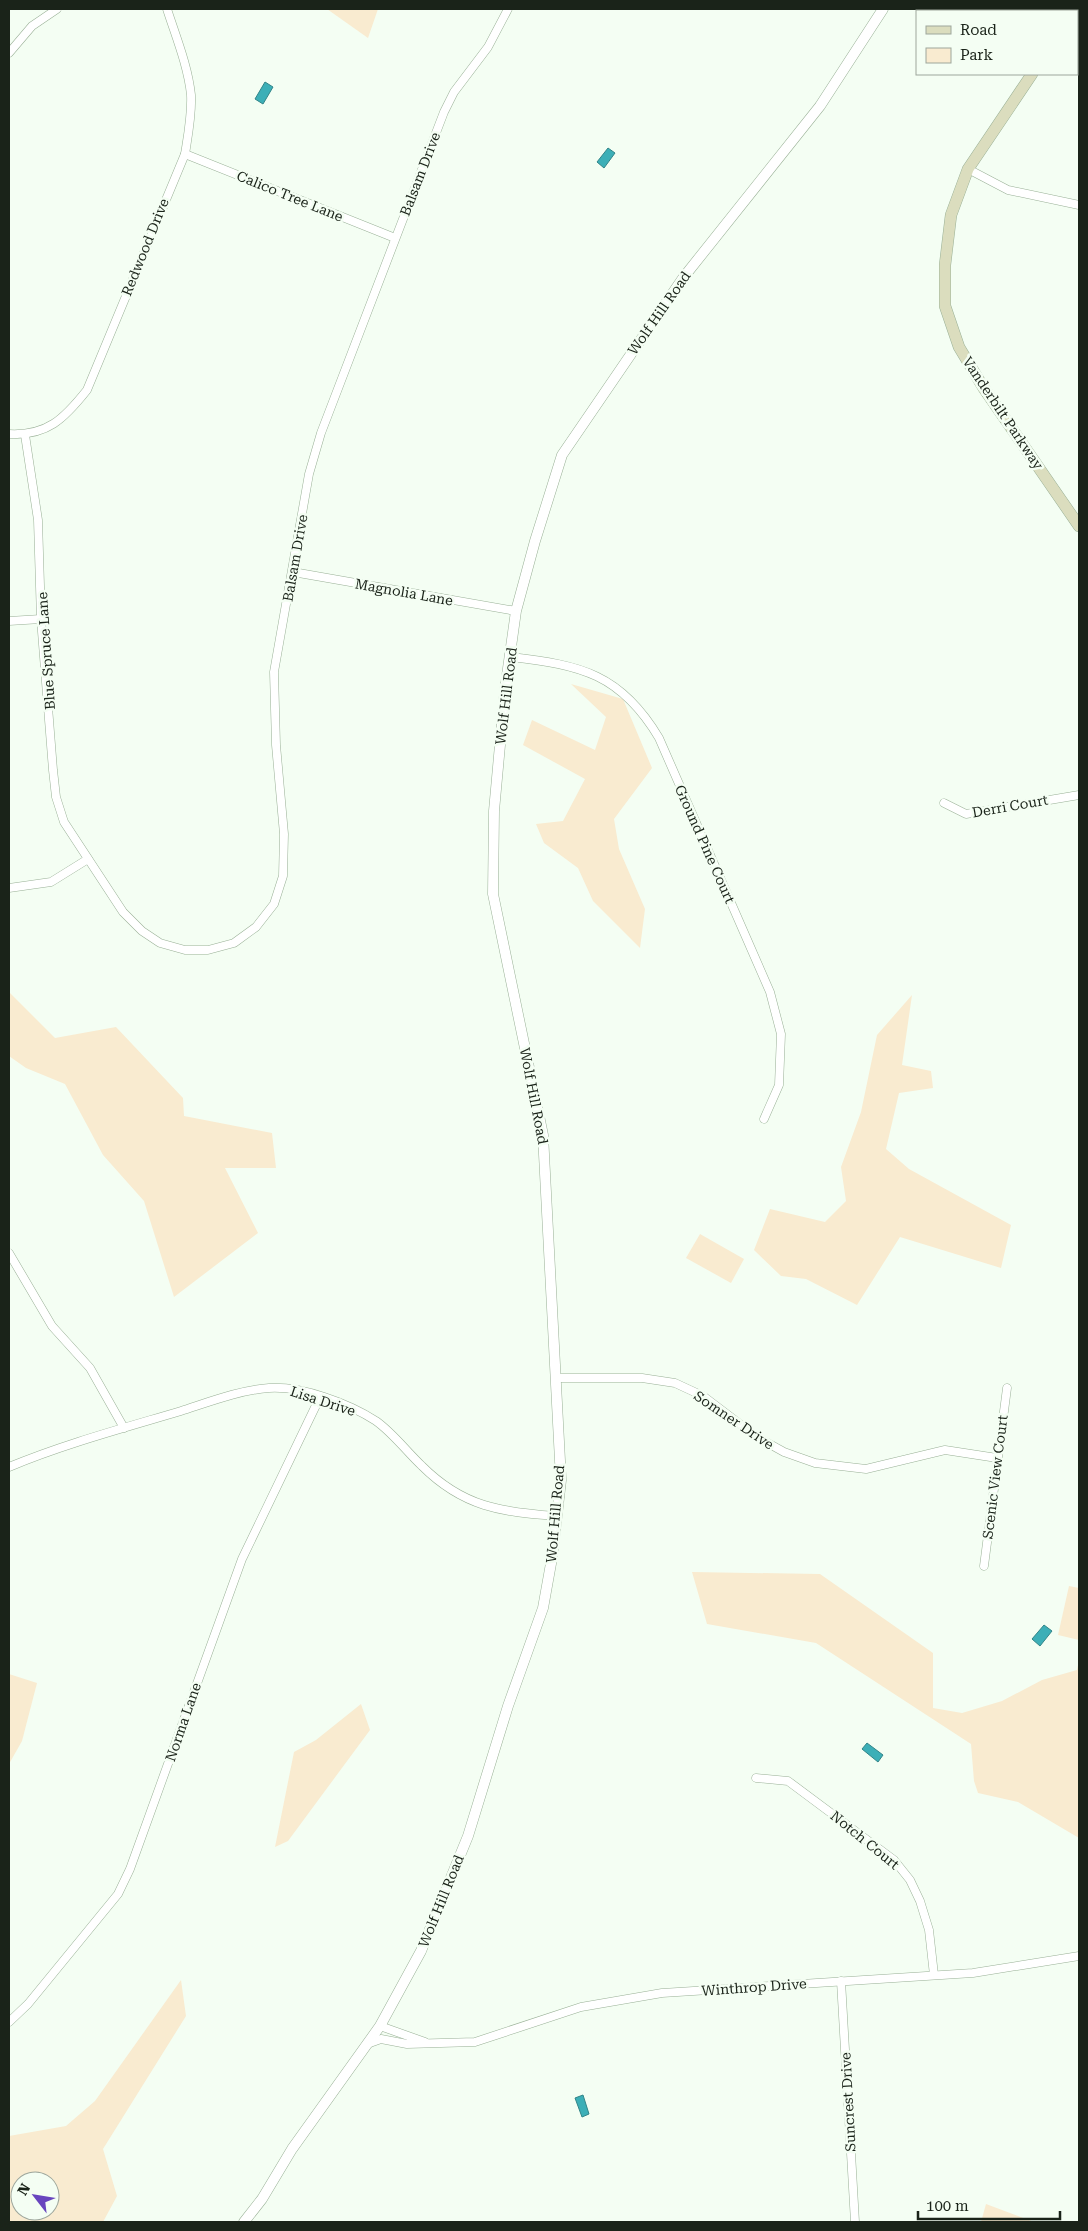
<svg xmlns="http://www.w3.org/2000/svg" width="1088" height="2231" viewBox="0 0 1088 2231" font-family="'Roboto Serif',serif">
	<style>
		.green { fill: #f9ebd0; fill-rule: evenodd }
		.water { fill: #3cafb7; stroke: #328588 }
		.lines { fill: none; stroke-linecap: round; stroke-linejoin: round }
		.minor-casing { stroke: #99b096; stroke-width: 9 }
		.tertiary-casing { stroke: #99b096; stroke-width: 11 }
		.secondary-casing { stroke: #99b096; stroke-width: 12 }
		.minor { stroke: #fff; stroke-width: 8 }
		.tertiary { stroke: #fff; stroke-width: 10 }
		.secondary { stroke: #dbddbe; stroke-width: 11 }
		.labels { text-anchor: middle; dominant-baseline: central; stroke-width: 5; stroke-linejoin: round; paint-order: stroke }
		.street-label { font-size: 14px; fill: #1a2319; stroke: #f4fef3 }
	</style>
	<rect width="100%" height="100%" fill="#f4fef3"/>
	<g class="green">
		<path d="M327 9H378L368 38Z"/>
		<path d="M571 684 623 699 652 768 614 819 619 849 645 909 640 948 593 901 578 868 544 843 536 824 563 821 585 779 523 745 532 720 595 750 606 717Z"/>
		<path d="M9 992 55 1038 116 1027 183 1098 184 1116 272 1133 276 1168H225L258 1233 174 1297 144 1201 103 1155 65 1084 26 1068 9 1056Z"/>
		<path d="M912 995 902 1065 931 1071 933 1088 899 1093 886 1149 909 1169 1011 1225 1001 1268 900 1237 857 1305 806 1279 781 1276 754 1250 770 1209 825 1222 846 1201 841 1167 861 1112 877 1035Z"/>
		<path d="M700 1234 744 1259 731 1283 686 1258Z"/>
		<path d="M692 1572 820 1574 933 1653V1708L962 1713 1002 1701 1042 1680 1077 1670 1079 1660V1838L1018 1802 978 1793 974 1781 971 1744 816 1643 707 1624Z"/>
		<path d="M1069 1586 1079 1588V1640L1058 1635Z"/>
		<path d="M9 1674 37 1683 22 1741 9 1764Z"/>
		<path d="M361 1704 370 1730 288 1841 275 1847 294 1752 316 1740Z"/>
		<path d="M181 1980 186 2016 103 2149 117 2196 103 2222H9V2136L66 2126 95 2101ZM20 2181H50V2211H20Z"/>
		<path d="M986 2204 1034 2222H981Z"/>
	</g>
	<g class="water">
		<path d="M265 82 273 87 263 104 255 99Z"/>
		<path d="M608 148 615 153 604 168 597 162Z"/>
		<path d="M1044 1625 1052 1631 1040 1646 1032 1639Z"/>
		<path d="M867 1743 883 1755 878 1762 862 1749Z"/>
		<path d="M583 2095 589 2114 582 2117 575 2098Z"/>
	</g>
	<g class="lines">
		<g class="minor-casing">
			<g id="minor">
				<path d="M9 53 32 26 57 9"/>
				<path d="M185 154 395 238"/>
				<path d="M968 169 1008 190 1079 205"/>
				<path d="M9 434C47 436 64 419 87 390L185 154C188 135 192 115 191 95 188 66 176 37 167 9"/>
				<path d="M25 435 38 520 41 619 53 770 56 797 64 822 123 912 142 931 160 943 185 950H208L234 943 256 927 274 904 283 876 284 834 276 745 274 672 309 474 321 433 444 112 454 92 488 47 508 9"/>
				<path d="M293 572 516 611"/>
				<path d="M9 621 41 619"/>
				<path d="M511 657C581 665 621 674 659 738L770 992 781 1034 779 1085 764 1119"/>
				<path d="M944 803 966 814 1079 795"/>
				<path d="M9 888 51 882 88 859"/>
				<path d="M9 1253 52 1326 90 1368 124 1428"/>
				<path d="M556 1378H642L675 1383 703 1396 757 1437 784 1452 815 1463 866 1469 945 1450 997 1458"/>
				<path d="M9 1467C64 1444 124 1428 181 1411 209 1402 240 1390 269 1388 302 1386 348 1403 376 1421 393 1433 407 1452 422 1466 463 1507 501 1512 556 1516"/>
				<path d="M984 1566 1007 1388"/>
				<path d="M756 1778 788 1781 894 1860 910 1880 920 1901 929 1930 934 1975"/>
				<path d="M841 1981 855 2222"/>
				<path d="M9 2022 28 2004 118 1894 130 1869 242 1559 320 1397"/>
				<path d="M380 2026 425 2042"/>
				<path d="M367 2044 381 2039 407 2044 475 2042 581 2007 662 1993 973 1973 1079 1956"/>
			</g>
		</g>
		<g class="tertiary-casing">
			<path id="tertiary" d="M244 2222 262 2199 292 2149 380 2026 421 1951 468 1836 508 1706 543 1608 552 1558 561 1480 543 1135 493 894 494 811 505 690 516 611 535 541 562 455 683 278 820 106 883 9"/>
		</g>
		<g class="secondary-casing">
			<g id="secondary">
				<path d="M1073 11 1075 9"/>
				<path d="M1032 74 968 169 951 215 945 265V306L959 347 983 387 1079 526"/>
			</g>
		</g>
		<use href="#minor" class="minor"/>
		<use href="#tertiary" class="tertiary"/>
		<use href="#secondary" class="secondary"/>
	</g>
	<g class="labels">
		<g class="street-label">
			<text transform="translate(420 174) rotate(-69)">Balsam Drive</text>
			<text transform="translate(290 196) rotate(22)">Calico Tree Lane</text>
			<text transform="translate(145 247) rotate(-68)">Redwood Drive</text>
			<text transform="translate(659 313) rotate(-55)">Wolf Hill Road</text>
			<text transform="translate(1003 413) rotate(56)">Vanderbilt Parkway</text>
			<text transform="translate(295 558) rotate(-80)">Balsam Drive</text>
			<text transform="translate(404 592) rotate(10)">Magnolia Lane</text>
			<text transform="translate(46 651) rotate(-94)">Blue Spruce Lane</text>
			<text transform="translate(506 696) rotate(-83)">Wolf Hill Road</text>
			<text transform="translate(1010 806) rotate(-10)">Derri Court</text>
			<text transform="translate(705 844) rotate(66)">Ground Pine Court</text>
			<text transform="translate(534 1096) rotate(79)">Wolf Hill Road</text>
			<text transform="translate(323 1401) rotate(18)">Lisa Drive</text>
			<text transform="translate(734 1420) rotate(34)">Somner Drive</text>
			<text transform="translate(995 1477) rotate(-83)">Scenic View Court</text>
			<text transform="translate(555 1514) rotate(-85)">Wolf Hill Road</text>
			<text transform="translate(183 1722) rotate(-71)">Norma Lane</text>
			<text transform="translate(865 1840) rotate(39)">Notch Court</text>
			<text transform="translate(441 1901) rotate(-68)">Wolf Hill Road</text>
			<text transform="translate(754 1987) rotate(-4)">Winthrop Drive</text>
			<text transform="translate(848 2102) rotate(-93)">Suncrest Drive</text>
		</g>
	</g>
	<rect width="1088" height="2231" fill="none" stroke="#1a2319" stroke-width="20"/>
	<rect x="916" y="10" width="162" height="65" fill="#f4fef3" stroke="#9da69c"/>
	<rect x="926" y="26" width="25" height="8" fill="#dbddbe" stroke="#9da69c"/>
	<text x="960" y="35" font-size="15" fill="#1a2319">Road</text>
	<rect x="926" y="48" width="25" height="15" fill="#f9ebd0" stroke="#9da69c"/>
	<text x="960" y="60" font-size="15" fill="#1a2319">Park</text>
	<g transform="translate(35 2196) rotate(301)"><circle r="24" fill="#f4fef3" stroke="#9da69c"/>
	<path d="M0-4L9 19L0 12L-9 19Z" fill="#6845be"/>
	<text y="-8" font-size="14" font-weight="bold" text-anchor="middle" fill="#1a2319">N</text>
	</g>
	<path d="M918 2211v8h142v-8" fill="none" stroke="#1a2319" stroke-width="2.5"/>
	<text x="926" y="2211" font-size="15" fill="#1a2319" stroke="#f4fef3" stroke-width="4" paint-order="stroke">100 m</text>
</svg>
